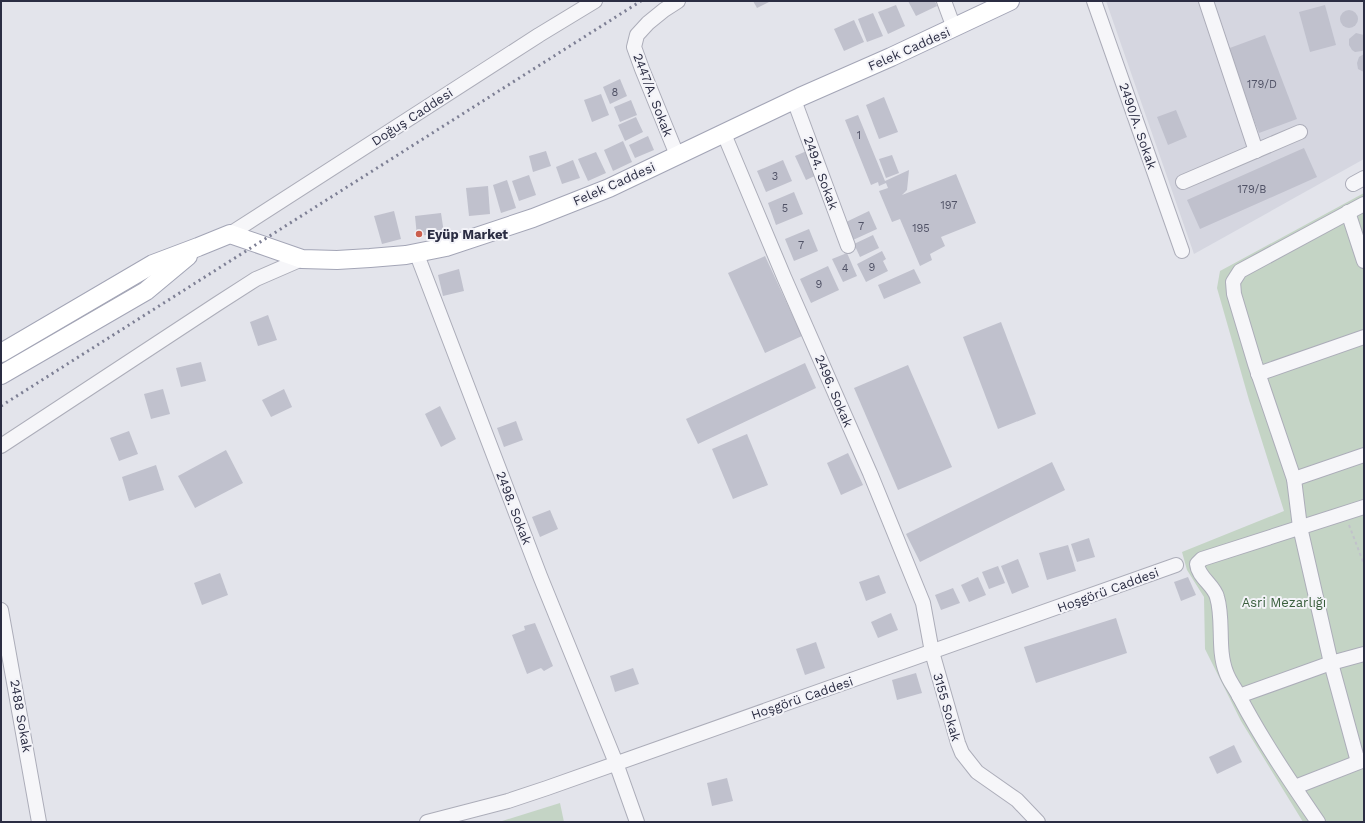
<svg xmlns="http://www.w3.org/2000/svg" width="1365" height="823" viewBox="0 0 1365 823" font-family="'Work Sans',sans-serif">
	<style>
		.built { fill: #d5d6e0 }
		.green { fill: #c4d4c5 }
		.building { fill: #c0c1cd }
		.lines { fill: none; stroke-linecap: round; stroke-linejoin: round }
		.minor-casing { stroke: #acadb9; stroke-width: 16 }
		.major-casing { stroke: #a3a5b6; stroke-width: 20 }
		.path { stroke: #c1c2ca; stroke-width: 2; stroke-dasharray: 3 3; stroke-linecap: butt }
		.minor { stroke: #f6f6f9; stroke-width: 14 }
		.major { stroke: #fff; stroke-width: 18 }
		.rail { stroke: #7d7f94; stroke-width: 3; stroke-dasharray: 2 4; stroke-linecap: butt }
		.poi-dot { fill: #cb5e4d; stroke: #f3f3f8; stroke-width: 1.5 }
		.labels { text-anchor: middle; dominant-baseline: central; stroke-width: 4; stroke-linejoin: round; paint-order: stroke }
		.number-label { font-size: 11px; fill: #505266 }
		.street-label { font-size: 13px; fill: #2b2d43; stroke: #f3f3f8 }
		.poi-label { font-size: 13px; font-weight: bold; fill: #2b2d43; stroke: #f3f3f8; text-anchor: start }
		.park-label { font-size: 13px; fill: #395e3c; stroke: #f3f3f8 }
	</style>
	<rect width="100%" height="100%" fill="#e3e4eb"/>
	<path class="built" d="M1106 1H1364V159L1194 254Z"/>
	<g class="green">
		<path d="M1364 193V822H1303L1241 721 1205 649 1204 597 1187 570 1182 552 1284 511 1249 400 1217 288 1220 271Z"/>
		<path d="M560 803 564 822H499Z"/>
	</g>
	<g class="building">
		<path d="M753 1H771L757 8Z"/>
		<path d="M908 1H935L937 6 916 16Z"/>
		<path d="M896 5 905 26 888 34 878 12Z"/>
		<path d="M1325 5 1336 45 1310 52 1299 12Z"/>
		<circle cx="1349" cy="19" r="9"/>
		<path d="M873 13 883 36 867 42 858 19Z"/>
		<path d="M854 20 864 42 844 51 834 29Z"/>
		<path d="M1356 33 1364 35V50L1362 51 1355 52 1352 50 1349 45V39Z"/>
		<path d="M1265 35 1297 119 1259 133 1227 49Z"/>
		<path d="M1364 54V72L1358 69 1357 63 1359 57Z"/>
		<path d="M620 79 627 96 610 104 603 87Z"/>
		<path d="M601 94 609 115 592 122 584 100Z"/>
		<path d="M884 97 898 132 879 139 866 105Z"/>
		<path d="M631 100 637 115 620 122 614 107Z"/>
		<path d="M1176 110 1187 137 1168 145 1157 117Z"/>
		<path d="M858 115 885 181 909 170 907 190 902 195 956 174 976 223 941 237 945 246 930 254 932 260 920 266 900 219 892 222 879 191 888 188 886 183 879 186 878 182 871 185 845 120Z"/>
		<path d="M636 117 643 132 625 141 618 125Z"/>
		<path d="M648 136 654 150 635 158 629 145Z"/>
		<path d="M623 141 632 162 613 171 604 150Z"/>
		<path d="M1304 148 1317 177 1200 229 1187 200Z"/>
		<path d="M809 150 819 174 806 180 795 156Z"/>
		<path d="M546 151 551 166 533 172 529 156Z"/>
		<path d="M596 152 606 173 588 181 578 159Z"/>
		<path d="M892 155 899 173 886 178 879 159Z"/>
		<path d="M573 160 580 178 562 184 556 167Z"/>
		<path d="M783 160 792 181 766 192 757 171Z"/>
		<path d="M529 175 536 195 519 201 512 181Z"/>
		<path d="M507 180 516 208 501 213 493 185Z"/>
		<path d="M488 186 490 214 469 216 466 188Z"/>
		<path d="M794 192 803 214 776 225 768 203Z"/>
		<path d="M394 211 401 239 382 244 374 216Z"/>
		<path d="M869 211 877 229 853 240 844 223Z"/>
		<path d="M441 213 444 233 417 236 415 216Z"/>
		<path d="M809 229 818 251 794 261 785 239Z"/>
		<path d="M873 235 879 248 860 257 854 244Z"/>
		<path d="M882 251 886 259 883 261 888 271 866 282 857 264Z"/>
		<path d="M847 253 857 276 843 282 832 259Z"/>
		<path d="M765 256 802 336 765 353 728 273Z"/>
		<path d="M828 266 839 290 811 303 800 279Z"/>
		<path d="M459 269 464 291 443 296 438 275Z"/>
		<path d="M914 269 921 283 884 299 878 285Z"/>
		<path d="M268 315 277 340 258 346 250 322Z"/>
		<path d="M1001 322 1036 414 998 429 963 337Z"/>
		<path d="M201 362 206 381 181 387 176 368Z"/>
		<path d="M805 363 816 388 698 444 686 419Z"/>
		<path d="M908 365 952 467 898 490 854 388Z"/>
		<path d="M163 389 170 414 151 419 144 394Z"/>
		<path d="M284 389 292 407 271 417 262 400Z"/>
		<path d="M440 406 456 439 441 447 425 414Z"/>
		<path d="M516 421 523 440 504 447 497 428Z"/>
		<path d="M129 431 138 454 119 461 110 438Z"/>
		<path d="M747 434 768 485 733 499 712 449Z"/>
		<path d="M226 450 243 483 195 508 178 476Z"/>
		<path d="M848 453 863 485 841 495 827 463Z"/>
		<path d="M1052 462 1065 490 920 562 906 534Z"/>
		<path d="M156 465 164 490 129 501 122 477Z"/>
		<path d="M550 510 558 529 540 537 532 517Z"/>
		<path d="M1089 538 1095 557 1077 562 1071 544Z"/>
		<path d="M1068 545 1076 571 1047 580 1039 553Z"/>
		<path d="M1018 559 1029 587 1012 594 1001 566Z"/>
		<path d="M998 566 1005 583 989 589 982 572Z"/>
		<path d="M220 573 228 595 202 605 194 583Z"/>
		<path d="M879 575 886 593 866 601 859 582Z"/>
		<path d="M978 577 986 595 969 602 961 585Z"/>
		<path d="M1188 577 1196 595 1181 601 1174 582Z"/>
		<path d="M953 588 960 603 941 610 935 595Z"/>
		<path d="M891 613 898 630 878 638 871 622Z"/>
		<path d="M1116 618 1127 653 1036 683 1024 647Z"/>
		<path d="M535 623 553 666 544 671 541 668 527 674 512 635 525 630 524 626Z"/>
		<path d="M816 642 825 668 805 675 796 649Z"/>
		<path d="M633 668 639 684 615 692 610 676Z"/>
		<path d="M916 673 922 693 897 700 892 680Z"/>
		<path d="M1234 745 1242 762 1217 774 1209 757Z"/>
		<path d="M727 778 733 801 712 806 707 783Z"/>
	</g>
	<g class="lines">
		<g class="minor-casing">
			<g id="minor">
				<path d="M944 1 954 28"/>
				<path d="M1094 1 1182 251"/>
				<path d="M1206 1 1256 151"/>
				<path d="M794 100 848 246"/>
				<path d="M724 134 784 277 870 473 923 603 932 652 958 743 962 753 977 772 1017 800 1038 822"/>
				<path d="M677 155 642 69 634 47 637 35 648 23 664 10 678 1"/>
				<path d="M1183 182 1300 132"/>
				<path d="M1353 184 1364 178"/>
				<path d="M1348 212 1364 261"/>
				<path d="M230 234 539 35 595 1"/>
				<path d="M416 252 540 576 616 763 637 822"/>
				<path d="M1258 374 1364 337"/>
				<path d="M1 446 217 304 256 279 302 259"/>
				<path d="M1294 479 1364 455"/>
				<path d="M1 610 39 822"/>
				<path d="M1239 696 1331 663 1364 654"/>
				<path d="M1358 762 1331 663 1300 527 1294 479 1255 364 1234 294 1233 282 1240 271 1364 204"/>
				<path d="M1295 787 1364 760"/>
				<path d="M427 822 508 801 547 788 1176 565"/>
				<path d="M1318 822C1290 781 1262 740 1239 696 1235 688 1229 681 1226 672 1217 649 1224 620 1217 597 1214 585 1198 577 1197 564L1202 559 1364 507"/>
			</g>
		</g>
		<g class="major-casing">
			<g id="major">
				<path d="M1 353 153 264 198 247 230 234 302 259 337 260 370 258 406 255 446 247 533 218 609 188 800 97 891 57 1010 1"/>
				<path d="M1 375 146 291 188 256"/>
			</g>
		</g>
		<path class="path" d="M1349 525 1364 564"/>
		<use href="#minor" class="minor"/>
		<use href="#major" class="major"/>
		<path class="rail" d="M1 406 641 1"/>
	</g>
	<circle class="poi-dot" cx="419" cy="234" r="4"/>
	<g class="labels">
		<g class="number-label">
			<text x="1262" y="84">179/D</text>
			<text x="615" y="92">8</text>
			<text x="859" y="135">1</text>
			<text x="775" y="176">3</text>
			<text x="1252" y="189">179/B</text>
			<text x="949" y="205">197</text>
			<text x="785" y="208">5</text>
			<text x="861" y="226">7</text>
			<text x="921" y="228">195</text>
			<text x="801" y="245">7</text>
			<text x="872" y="267">9</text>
			<text x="845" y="268">4</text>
			<text x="819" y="284">9</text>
		</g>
		<g class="street-label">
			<text transform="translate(909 49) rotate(-24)">Felek Caddesi</text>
			<text transform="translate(653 95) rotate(69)">2447/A. Sokak</text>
			<text transform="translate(412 117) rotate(-33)">Doğuş Caddesi</text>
			<text transform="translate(1138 126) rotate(71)">2490/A. Sokak</text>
			<text transform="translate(821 173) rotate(70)">2494. Sokak</text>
			<text transform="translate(614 184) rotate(-24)">Felek Caddesi</text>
			<text transform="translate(834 391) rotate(67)">2496. Sokak</text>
			<text transform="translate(514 508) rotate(69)">2498. Sokak</text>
			<text transform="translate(1108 590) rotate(-20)">Hoşgörü Caddesi</text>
			<text transform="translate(802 698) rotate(-19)">Hoşgörü Caddesi</text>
			<text transform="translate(947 707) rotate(74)">3155 Sokak</text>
			<text transform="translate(21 716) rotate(80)">2488 Sokak</text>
		</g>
		<g class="poi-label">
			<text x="427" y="234">Eyüp Market</text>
		</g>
		<g class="park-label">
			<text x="1284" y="602">Asri Mezarlığı</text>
		</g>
	</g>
	<rect width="1365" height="823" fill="none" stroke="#2b2d43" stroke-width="4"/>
</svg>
